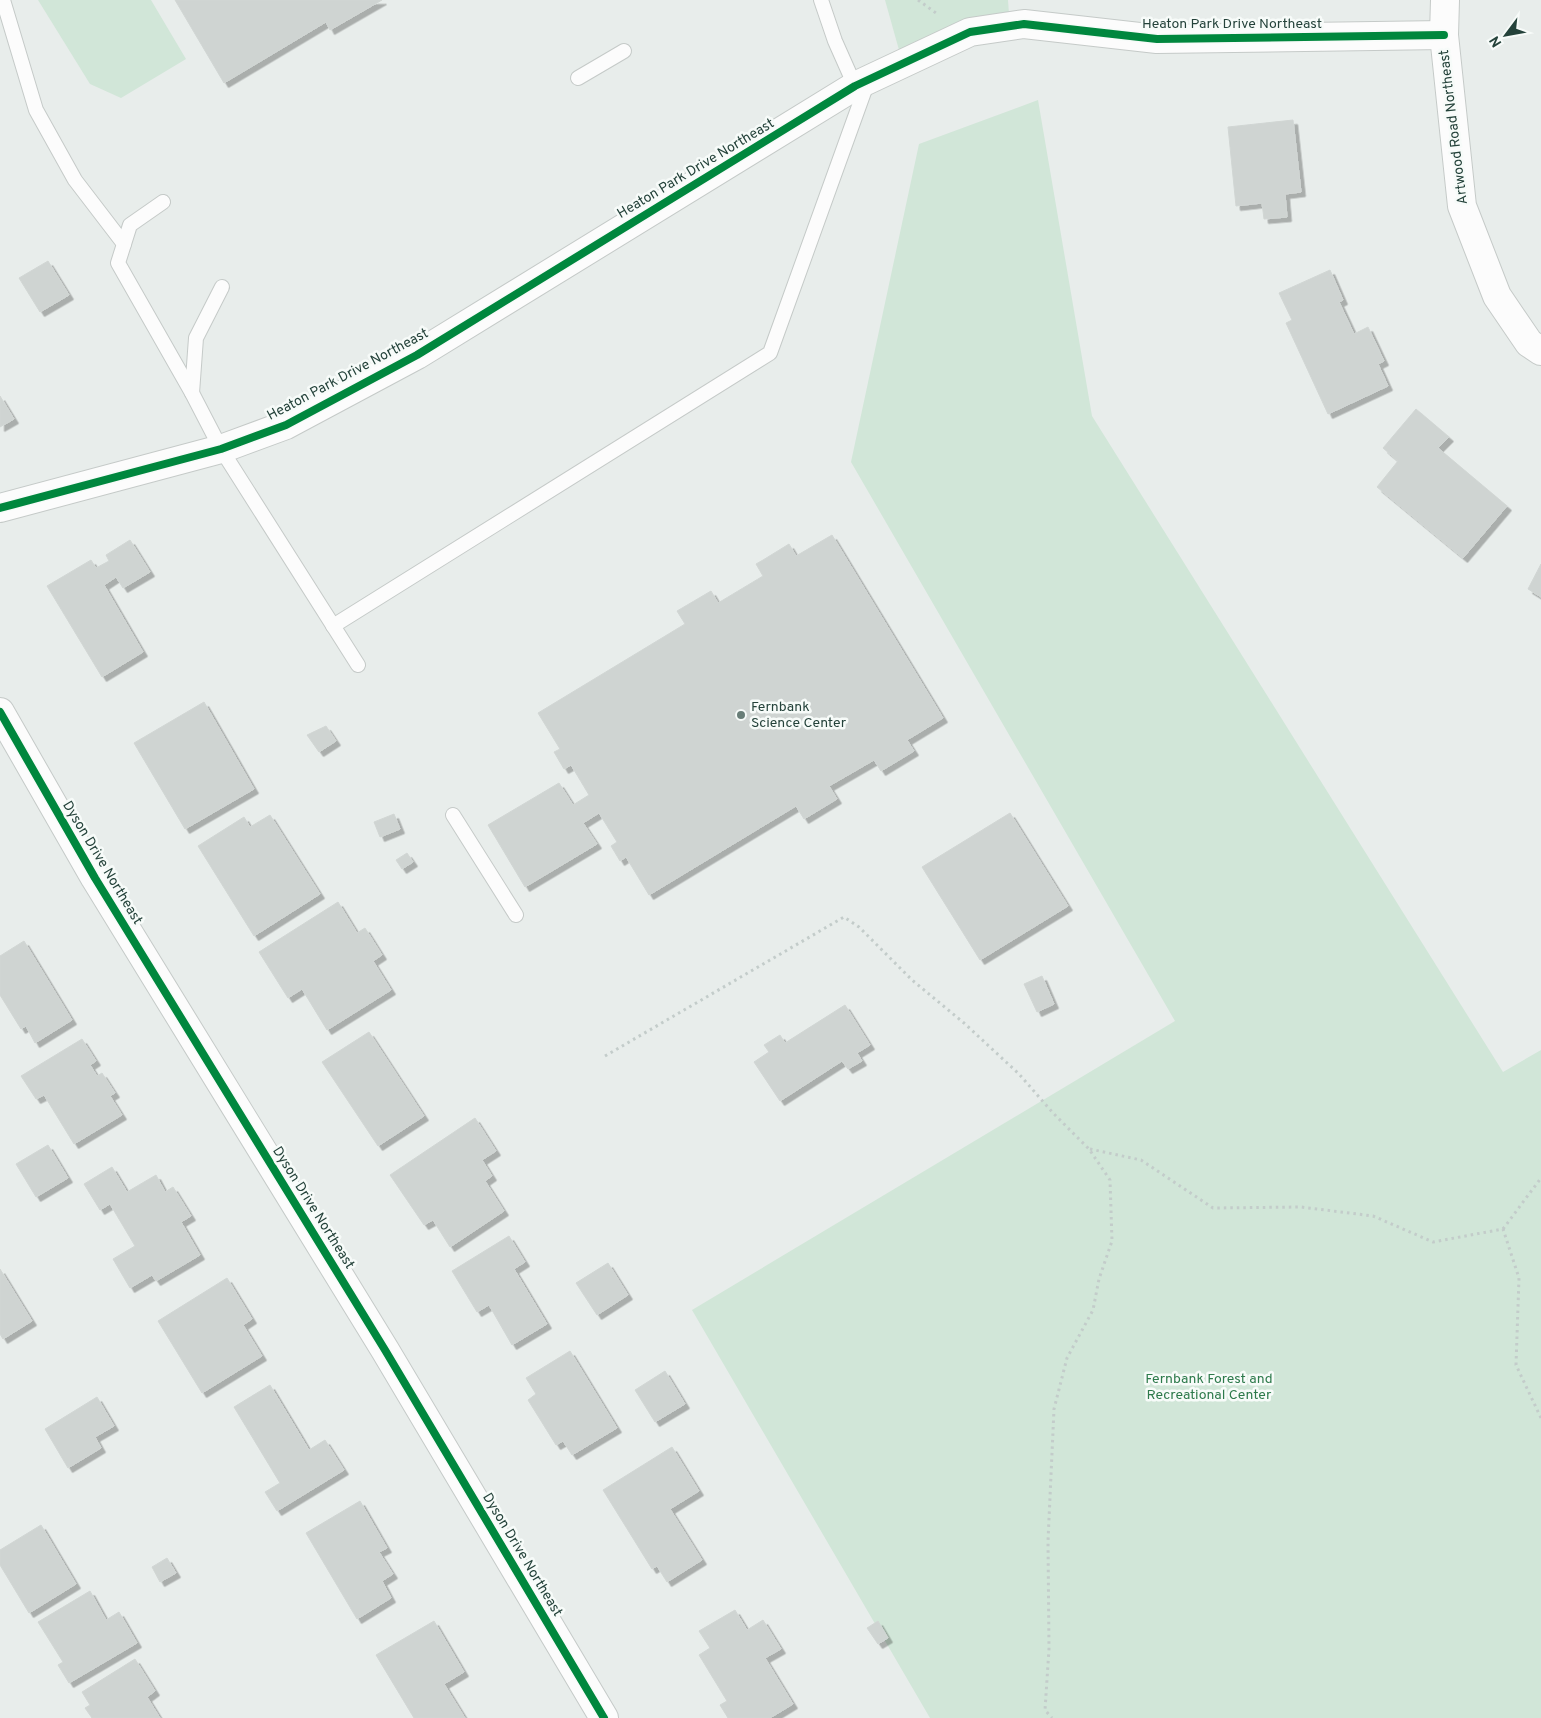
<svg xmlns="http://www.w3.org/2000/svg" width="1541" height="1718" viewBox="0 0 1541 1718" font-family="Overpass,sans-serif">
	<style>
		.green { fill: #d1e6d8 }
		.building { fill: #cfd4d2; stroke: #d1d6d4; filter: url(#shadow) }
		.lines { fill: none; stroke-linecap: round; stroke-linejoin: round }
		.service-casing { stroke: #c5cac8; stroke-width: 16 }
		.minor-casing { stroke: #c5cac8; stroke-width: 30 }
		.path { stroke: #c3ccca; stroke-width: 3; stroke-dasharray: 2.5 4; stroke-linecap: butt }
		.service { stroke: #fcfcfc; stroke-width: 14 }
		.minor { stroke: #fcfcfc; stroke-width: 28 }
		.cycleway-casing { stroke: #f7fbf9; stroke-width: 11 }
		.cycleway { stroke: #00873e; stroke-width: 8 }
		.poi-dot { fill: #697e78; stroke: #f7fbf9; stroke-width: 2 }
		.labels { text-anchor: middle; dominant-baseline: central; stroke-width: 5; stroke-linejoin: round; paint-order: stroke }
		.street-label { font-size: 14px; fill: #24423a; stroke: #f7fbf9 }
		.poi-label { font-size: 14px; fill: #24423a; stroke: #f7fbf9; text-anchor: start }
		.park-label { font-size: 14px; fill: #2d7a4b; stroke: #f7fbf9 }
	</style>
	<defs>
		<filter id="shadow"><feDropShadow dx="4.5" dy="4.5" stdDeviation="0" flood-color="#0004"/></filter>
	</defs>
	<rect width="100%" height="100%" fill="#e8edeb"/>
	<g class="green">
		<path d="M38 0H151L186 59 121 98 90 84Z"/>
		<path d="M885 0H1008L1010 28 899 50Z"/>
		<path d="M1038 100 1092 416 1503 1072 1541 1050V1718H930L692 1310 1175 1021 851 462 919 144Z"/>
	</g>
	<g class="building">
		<path d="M175 0H382L330 30 326 22 224 83Z"/>
		<path d="M1293 120 1301 192 1285 194 1287 217 1264 219 1262 203 1236 206 1228 127Z"/>
		<path d="M48 261 69 295 40 312 19 278Z"/>
		<path d="M1330 270 1343 300 1339 302 1354 334 1368 327 1384 361 1378 364 1388 386 1328 414 1286 323 1292 320 1279 293Z"/>
		<path d="M0 396 14 419 0 427Z"/>
		<path d="M1416 409 1449 437 1438 448 1507 506 1463 558 1377 487 1398 461 1383 448Z"/>
		<path d="M832 535 943 718 907 740 914 751 881 771 874 760 829 786 837 799 804 819 796 806 649 895 626 857 620 861 611 846 617 842 599 813 583 823 597 844 525 887 488 825 559 783 573 805 589 795 571 765 564 769 554 752 560 749 538 713 685 624 677 611 711 591 718 603 763 576 756 564 763 560 789 544 796 556Z"/>
		<path d="M130 540 150 572 123 588 116 577 104 585 143 652 102 677 47 586 91 560 96 568 109 561 106 555Z"/>
		<path d="M1541 564V597L1528 589Z"/>
		<path d="M204 702 254 789 185 829 134 743Z"/>
		<path d="M326 726 336 741 319 752 307 735Z"/>
		<path d="M1010 813 1068 906 980 960 922 867Z"/>
		<path d="M394 814 400 829 380 837 374 822Z"/>
		<path d="M270 815 320 894 254 936 198 846 244 817 250 827Z"/>
		<path d="M407 853 413 862 402 869 396 860Z"/>
		<path d="M338 902 357 933 365 928 382 955 373 961 391 990 327 1030 302 989 288 998 259 952Z"/>
		<path d="M24 941 72 1020 35 1043 26 1026 21 1029 0 995V956Z"/>
		<path d="M1042 976 1054 1004 1037 1012 1024 984Z"/>
		<path d="M845 1005 870 1045 857 1053 862 1061 848 1069 842 1061 780 1101 754 1062 769 1052 764 1045 780 1035 785 1043Z"/>
		<path d="M369 1032 424 1116 378 1146 322 1062Z"/>
		<path d="M82 1039 96 1061 90 1065 97 1076 102 1073 115 1093 110 1096 122 1115 74 1144 44 1095 36 1099 21 1076Z"/>
		<path d="M475 1118 496 1151 482 1160 492 1176 485 1181 504 1211 450 1247 433 1220 424 1225 390 1175Z"/>
		<path d="M48 1145 68 1178 36 1197 16 1164Z"/>
		<path d="M112 1167 127 1192 156 1175 165 1192 173 1187 191 1216 181 1222 200 1255 156 1281 152 1275 130 1288 113 1259 135 1246 110 1204 100 1210 84 1184Z"/>
		<path d="M509 1236 525 1262 514 1269 547 1324 512 1345 489 1305 477 1312 452 1271Z"/>
		<path d="M608 1263 628 1295 597 1315 576 1283Z"/>
		<path d="M0 1269 32 1321 3 1339 0 1334Z"/>
		<path d="M227 1278 252 1319 243 1325 262 1356 202 1393 158 1321Z"/>
		<path d="M570 1351 617 1428 572 1455 563 1441 556 1445 528 1400 536 1394 526 1378Z"/>
		<path d="M665 1371 685 1404 655 1422 635 1390Z"/>
		<path d="M270 1385 309 1450 325 1440 344 1470 277 1511 265 1492 280 1483 234 1407Z"/>
		<path d="M97 1397 114 1426 95 1437 101 1448 68 1468 45 1429Z"/>
		<path d="M672 1447 699 1491 670 1509 702 1560 667 1582 657 1566 652 1569 603 1490Z"/>
		<path d="M360 1501 387 1548 379 1552 393 1574 382 1581 391 1598 357 1619 306 1533Z"/>
		<path d="M41 1525 76 1584 29 1613 0 1565V1550Z"/>
		<path d="M167 1558 176 1573 160 1582 152 1567Z"/>
		<path d="M90 1591 106 1620 119 1612 137 1643 69 1683 58 1665 63 1662 38 1622Z"/>
		<path d="M735 1610 747 1630 763 1620 781 1649 765 1658 793 1704 770 1718H728L720 1705 727 1701 699 1655 710 1648 699 1631Z"/>
		<path d="M434 1621 464 1672 444 1684 465 1718H414L376 1655Z"/>
		<path d="M878 1621 888 1638 878 1644 867 1628Z"/>
		<path d="M135 1659 155 1691 147 1697 160 1718H92L85 1708 90 1705 82 1692Z"/>
	</g>
	<g class="lines">
		<g class="service-casing">
			<g id="service">
				<path d="M3 0 36 110 75 180 124 244"/>
				<path d="M821 0 835 41 855 86"/>
				<path d="M578 78 624 51"/>
				<path d="M163 202 130 225 118 263 192 393 221 449 358 665"/>
				<path d="M192 393 196 338 222 287"/>
				<path d="M333 626 770 353 868 81"/>
				<path d="M453 815 516 915"/>
			</g>
		</g>
		<g class="minor-casing">
			<g id="minor">
				<path d="M1445 0 1444 35 1462 206 1497 296 1529 343 1541 351"/>
				<path d="M0 508 221 449 286 425 417 355 855 86 970 32 1024 24 1157 39 1444 35"/>
				<path d="M0 712 95 878 385 1350 604 1718"/>
			</g>
		</g>
		<g class="path">
			<path d="M918 0 936 13"/>
			<path d="M605 1056 844 917 859 927 912 980 964 1023 1019 1074 1053 1113 1089 1149 1110 1180 1112 1241 1099 1279 1093 1310 1067 1358 1054 1409 1048 1541 1049 1649 1045 1710 1052 1718"/>
			<path d="M1090 1149 1141 1160 1213 1208 1301 1207 1373 1216 1433 1242 1503 1229 1519 1278 1516 1365 1541 1418"/>
			<path d="M1503 1229 1541 1178"/>
		</g>
		<use href="#service" class="service"/>
		<use href="#minor" class="minor"/>
		<g class="cycleway-casing">
			<g id="cycleway">
				<path d="M0 508 221 449 286 425 417 355 855 86 970 32 1024 24 1157 39 1444 35"/>
				<path d="M0 712 95 878 385 1350 604 1718"/>
			</g>
		</g>
		<use href="#cycleway" class="cycleway"/>
	</g>
	<circle class="poi-dot" cx="741" cy="715" r="5"/>
	<g class="labels">
		<g class="street-label">
			<text x="1232" y="24">Heaton Park Drive Northeast</text>
			<text transform="translate(1454 127) rotate(-97)">Artwood Road Northeast</text>
			<text transform="translate(696 169) rotate(-31)">Heaton Park Drive Northeast</text>
			<text transform="translate(348 375) rotate(-28)">Heaton Park Drive Northeast</text>
			<text transform="translate(102 863) rotate(59)">Dyson Drive Northeast</text>
			<text transform="translate(313 1208) rotate(58)">Dyson Drive Northeast</text>
			<text transform="translate(522 1555) rotate(59)">Dyson Drive Northeast</text>
		</g>
		<g class="poi-label">
			<text x="751" y="707">Fernbank<tspan x="751" dy="16">Science Center</tspan></text>
		</g>
		<g class="park-label">
			<text x="1209" y="1379">Fernbank Forest and<tspan x="1209" dy="16">Recreational Center</tspan></text>
		</g>
	</g>
	<g transform="translate(1506 35) rotate(238)" stroke="#f7fbf9" stroke-width="4" paint-order="stroke">
	<path d="M0-4L9 19L0 12L-9 19Z" fill="#24423a"/>
	<text y="-8" font-size="14" font-weight="bold" text-anchor="middle" fill="#24423a">N</text>
	</g>
</svg>
